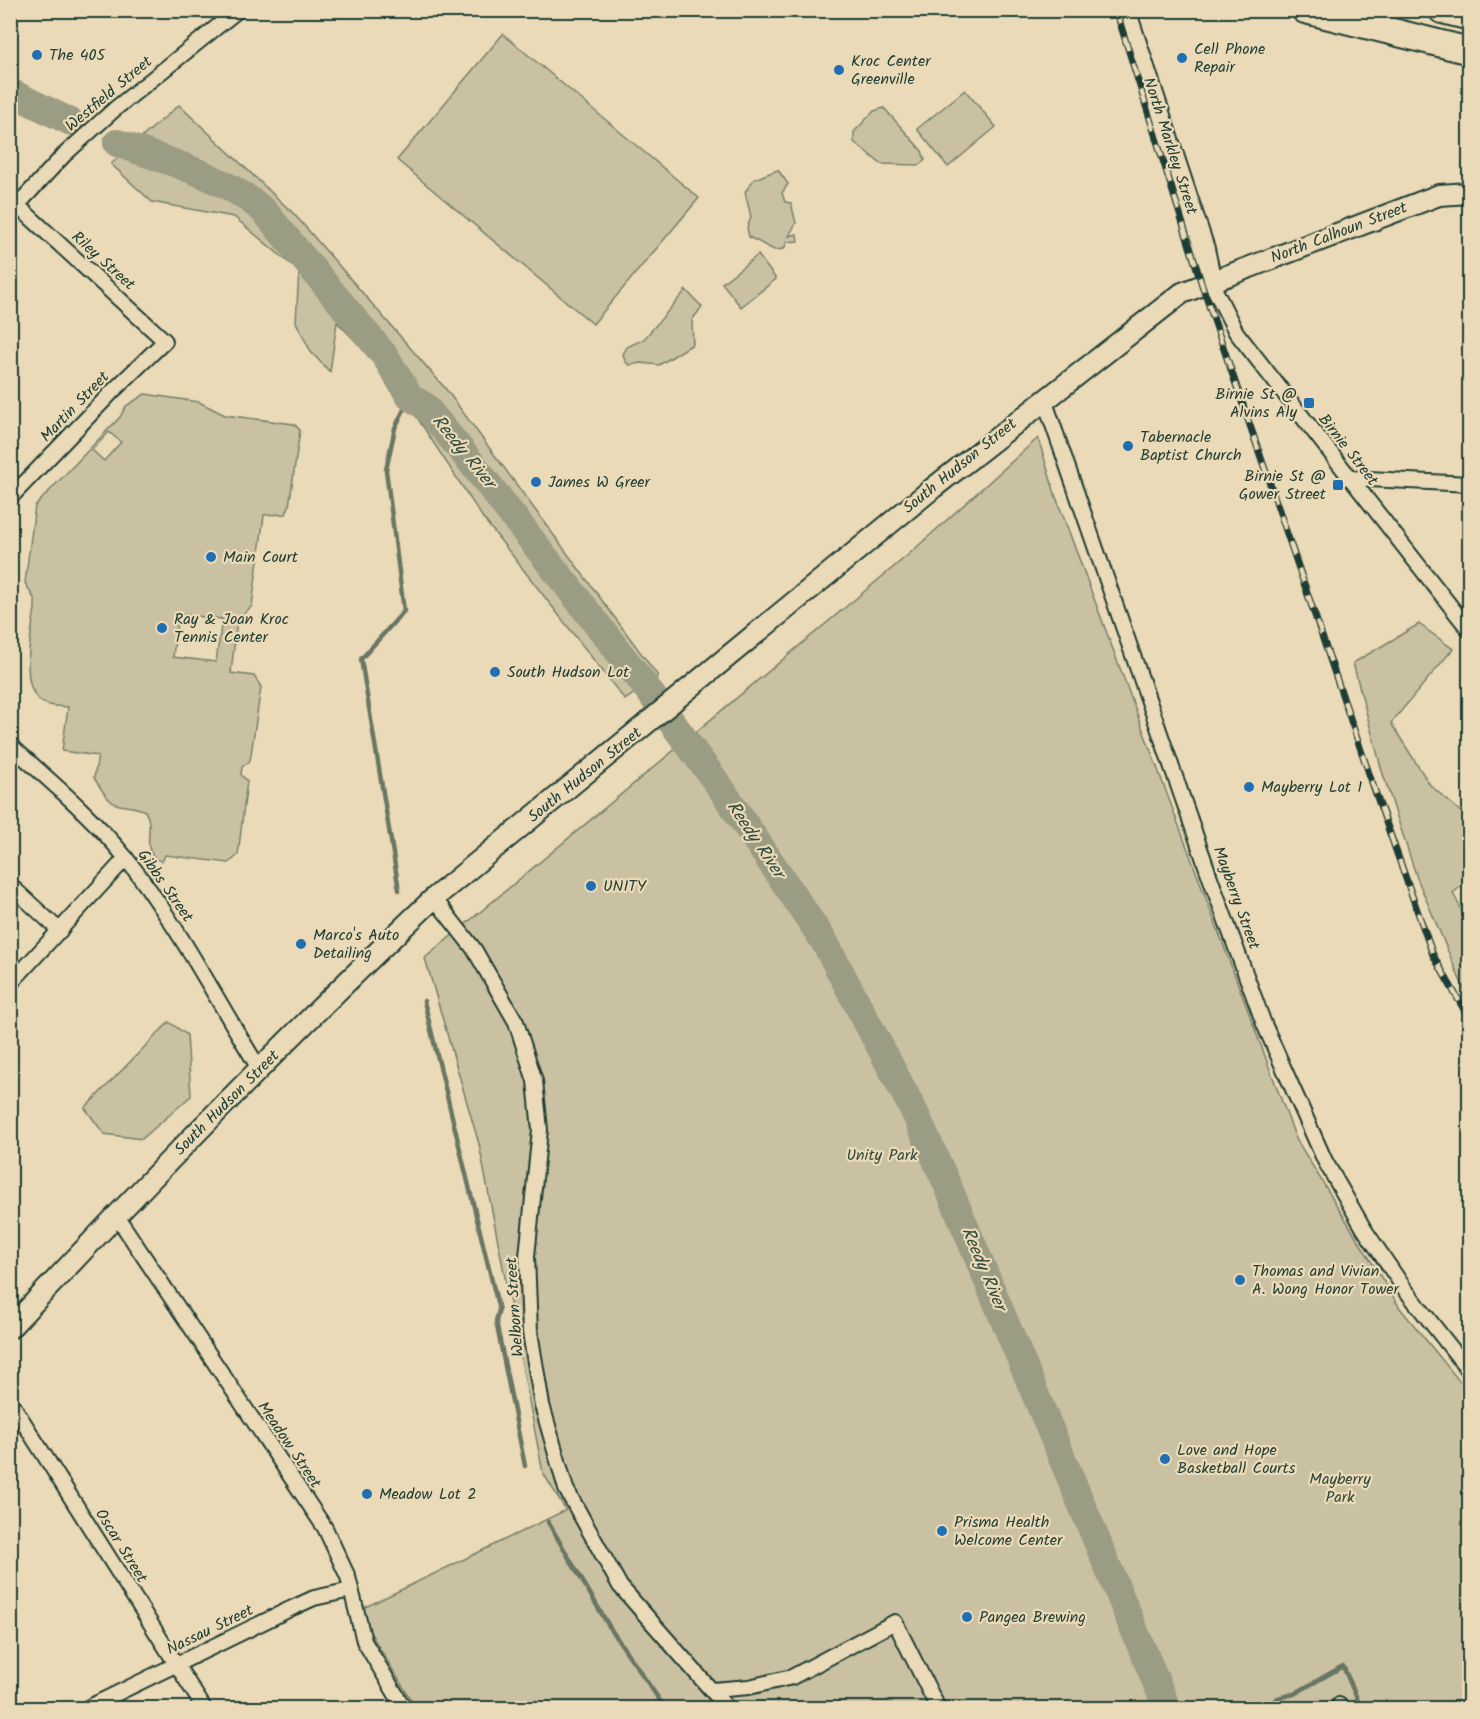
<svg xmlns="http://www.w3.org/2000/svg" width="1480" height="1719" viewBox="0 0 1480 1719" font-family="Kalam,sans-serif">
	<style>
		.green { fill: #cac1a2; stroke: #747f6b; stroke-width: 1.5; fill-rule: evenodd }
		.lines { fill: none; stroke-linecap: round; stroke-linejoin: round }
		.stream { stroke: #697663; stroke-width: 4.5 }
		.river { stroke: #9a9c83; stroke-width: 28 }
		.street-casing { stroke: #1f3d34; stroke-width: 18 }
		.secondary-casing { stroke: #1f3d34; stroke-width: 24 }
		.highway-casing { stroke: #1f3d34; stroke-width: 30 }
		.street { stroke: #ebdab7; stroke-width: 14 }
		.secondary { stroke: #ebdab7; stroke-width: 20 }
		.highway { stroke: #ebdab7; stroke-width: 26 }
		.rail-casing { stroke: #1f3d34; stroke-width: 7 }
		.rail { stroke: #ebdab7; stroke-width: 4.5; stroke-dasharray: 14; stroke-linecap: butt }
		.poi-dot { fill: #1f6fb2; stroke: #ebdab7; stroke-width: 2 }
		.labels { text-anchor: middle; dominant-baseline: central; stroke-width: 4.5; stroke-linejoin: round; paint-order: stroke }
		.poi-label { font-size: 16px; fill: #1f3d34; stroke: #ebdab7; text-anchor: start }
		.street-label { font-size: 16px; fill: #1f3d34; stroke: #ebdab7 }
		.park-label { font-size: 16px; fill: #304a3f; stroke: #ebdab7 }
		.water-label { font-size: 18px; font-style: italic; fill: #314b40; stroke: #ebdab7 }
	</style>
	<rect width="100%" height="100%" fill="#ebdab7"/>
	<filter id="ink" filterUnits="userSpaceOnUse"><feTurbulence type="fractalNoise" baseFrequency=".0167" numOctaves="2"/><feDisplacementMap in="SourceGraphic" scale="12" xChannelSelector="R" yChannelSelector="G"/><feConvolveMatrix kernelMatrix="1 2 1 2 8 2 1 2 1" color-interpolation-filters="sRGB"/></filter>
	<g filter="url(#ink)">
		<g class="green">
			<path d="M503 34 699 198 593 324 397 160Z"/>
			<path d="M965 90 996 127 948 167 917 129Z"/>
			<path d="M179 105 295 215 445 388 658 676 625 700 483 518 391 378 337 322 330 372 311 352 296 322 299 271 234 217 152 202 111 164Z"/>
			<path d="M884 108 922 151 925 160 919 165 881 164 854 142V132L874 111Z"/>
			<path d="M778 170 788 184 782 193 785 202 791 203 796 223 789 236 797 234 798 241 787 242 784 249 774 250 749 237 747 228 751 217 745 192 754 179Z"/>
			<path d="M758 255 776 279 741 307 722 283Z"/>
			<path d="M686 290 702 307 692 320 693 344 659 365 641 363 629 365 625 361 623 354 627 347 644 339Z"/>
			<path d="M145 394 199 402 225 415 294 424 300 430 289 506 286 514 264 515 252 606 237 620 231 673 254 676 261 687 250 761 242 767 241 775 247 781 238 855 229 863 165 855 162 862C137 851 157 829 145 811 135 806 126 807 116 804 106 800 100 786 94 778L98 756 62 751 68 707C60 706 51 707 44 703 17 690 32 633 35 608V600L25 583 35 506 120 417 126 406ZM109 432 121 442 104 461 92 450ZM178 614 222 619 216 662 173 657Z"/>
			<path d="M1038 438 1056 497 1296 1139 1400 1308 1469 1393V1708H416L357 1611 566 1510 543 1473 479 1144 425 958 908 555Z"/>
			<path d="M1419 624 1453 649 1391 723 1430 785 1469 819V880L1453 893 1469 925V1001L1417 878 1382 771 1353 663Z"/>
			<path d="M169 1022 187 1035 191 1096 142 1139 104 1134 85 1108Z"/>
		</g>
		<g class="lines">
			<g class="stream">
				<path d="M399 890 361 659 404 611 386 470 395 428 410 397"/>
				<path d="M424 1001 499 1310 496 1321 525 1466"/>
				<path d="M548 1522 610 1628 665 1708"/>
				<path d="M1267 1708 1278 1698 1294 1694 1343 1666 1361 1708"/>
			</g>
			<g class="river">
				<path d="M10 92 71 122"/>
				<path d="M117 143C167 161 224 176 264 211L385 356 410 397 425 406 470 461 639 678 720 787 824 941 915 1113 950 1191 1167 1708"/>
			</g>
			<g class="street-casing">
				<g id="street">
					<path d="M10 213 64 155 116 108 238 10"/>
					<path d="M1211 282 1236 332 1470 631"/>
					<path d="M1044 399 1212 883 1264 1024 1325 1161 1364 1229 1404 1288 1470 1372"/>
					<path d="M1348 478 1470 484"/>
					<path d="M10 498 113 391 165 341 18 206"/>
					<path d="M10 745C50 781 92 816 125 857 177 923 216 999 260 1070"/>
					<path d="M10 885 60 931"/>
					<path d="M434 898 474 949 516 1022 535 1081 540 1130 527 1256 530 1332 542 1405 566 1489 620 1586 727 1708"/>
					<path d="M10 984 126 858"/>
					<path d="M116 1215 325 1528 348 1577 364 1641 404 1708"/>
					<path d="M10 1401 204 1708"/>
					<path d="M713 1690 749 1687 792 1677 895 1622 938 1708"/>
					<path d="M1339 1705 1341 1708"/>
					<path d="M87 1708 292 1608 314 1598 351 1590"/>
				</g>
			</g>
			<g class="secondary-casing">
				<g id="secondary">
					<path d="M1125 10 1204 249 1211 282"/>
					<path d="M10 1328C148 1181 288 1036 434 898L933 488 1182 293 1439 195 1470 193"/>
				</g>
			</g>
			<g class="highway-casing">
				<g id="highway">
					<path d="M1305 10 1470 51"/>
					<path d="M1442 10 1470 17"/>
				</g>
			</g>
			<use href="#street" class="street"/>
			<use href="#secondary" class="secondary"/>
			<use href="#highway" class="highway"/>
			<g class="rail-casing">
				<path id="rail" d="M1116 10 1202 285 1376 794 1433 955 1470 1020"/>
			</g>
			<use href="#rail" class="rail"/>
		</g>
	</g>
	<g class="poi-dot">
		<circle cx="37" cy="55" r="6"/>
		<circle cx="1182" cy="58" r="6"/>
		<circle cx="839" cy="70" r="6"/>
		<rect x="1303" y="397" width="12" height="12" rx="3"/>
		<circle cx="1128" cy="446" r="6"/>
		<circle cx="536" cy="482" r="6"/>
		<rect x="1332" y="479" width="12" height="12" rx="3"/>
		<circle cx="211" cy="557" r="6"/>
		<circle cx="162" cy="628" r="6"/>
		<circle cx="495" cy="672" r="6"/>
		<circle cx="1249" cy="787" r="6"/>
		<circle cx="591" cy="886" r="6"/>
		<circle cx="301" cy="944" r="6"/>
		<circle cx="1240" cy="1280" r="6"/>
		<circle cx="1165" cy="1459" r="6"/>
		<circle cx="367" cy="1494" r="6"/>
		<circle cx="942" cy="1531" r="6"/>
		<circle cx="967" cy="1617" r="6"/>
	</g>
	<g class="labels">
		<g class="poi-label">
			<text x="1194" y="49">Cell Phone<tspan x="1194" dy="18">Repair</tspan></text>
			<text x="49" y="55">The 405</text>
			<text x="851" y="61">Kroc Center<tspan x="851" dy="18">Greenville</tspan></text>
			<text x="1297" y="394" text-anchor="end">Birnie St @<tspan x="1297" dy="18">Alvins Aly</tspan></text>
			<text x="1140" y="437">Tabernacle<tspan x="1140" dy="18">Baptist Church</tspan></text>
			<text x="1326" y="476" text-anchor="end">Birnie St @<tspan x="1326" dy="18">Gower Street</tspan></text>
			<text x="548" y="482">James W Greer</text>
			<text x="223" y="557">Main Court</text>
			<text x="174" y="619">Ray &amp; Joan Kroc<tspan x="174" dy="18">Tennis Center</tspan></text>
			<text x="507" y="672">South Hudson Lot</text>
			<text x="1261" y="787">Mayberry Lot 1</text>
			<text x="603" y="886">UNITY</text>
			<text x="313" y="935">Marco's Auto<tspan x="313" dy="18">Detailing</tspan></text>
			<text x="1252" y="1271">Thomas and Vivian<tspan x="1252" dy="18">A. Wong Honor Tower</tspan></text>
			<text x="1177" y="1450">Love and Hope<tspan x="1177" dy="18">Basketball Courts</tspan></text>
			<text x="379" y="1494">Meadow Lot 2</text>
			<text x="954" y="1522">Prisma Health<tspan x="954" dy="18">Welcome Center</tspan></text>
			<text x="979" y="1617">Pangea Brewing</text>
		</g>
		<g class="street-label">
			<text transform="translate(109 94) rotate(-40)">Westfield Street</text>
			<text transform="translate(1170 146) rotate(72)">North Markley Street</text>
			<text transform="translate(1339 233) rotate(-21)">North Calhoun Street</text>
			<text transform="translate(103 261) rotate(42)">Riley Street</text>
			<text transform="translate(75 407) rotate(-46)">Martin Street</text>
			<text transform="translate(1348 450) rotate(52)">Birnie Street</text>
			<text transform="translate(960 466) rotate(-39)">South Hudson Street</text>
			<text transform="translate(585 775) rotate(-39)">South Hudson Street</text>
			<text transform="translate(165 886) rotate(55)">Gibbs Street</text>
			<text transform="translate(1236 898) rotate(70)">Mayberry Street</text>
			<text transform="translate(227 1103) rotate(-45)">South Hudson Street</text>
			<text transform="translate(515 1307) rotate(-94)">Welborn Street</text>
			<text transform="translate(289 1445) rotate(56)">Meadow Street</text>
			<text transform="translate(121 1546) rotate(58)">Oscar Street</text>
			<text transform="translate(210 1630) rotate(-26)">Nassau Street</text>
		</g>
		<g class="park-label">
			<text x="882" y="1155">Unity Park</text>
			<text x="1340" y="1479">Mayberry<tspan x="1340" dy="18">Park</tspan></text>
		</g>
		<g class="water-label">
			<text transform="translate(463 452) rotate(51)">Reedy River</text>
			<text transform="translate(755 840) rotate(56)">Reedy River</text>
			<text transform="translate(983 1269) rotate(67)">Reedy River</text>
		</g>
	</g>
	<rect width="1480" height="1719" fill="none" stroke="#ebdab7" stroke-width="36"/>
	<rect x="18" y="18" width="1444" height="1683" fill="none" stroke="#1f3d34" stroke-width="2" filter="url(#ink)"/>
</svg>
